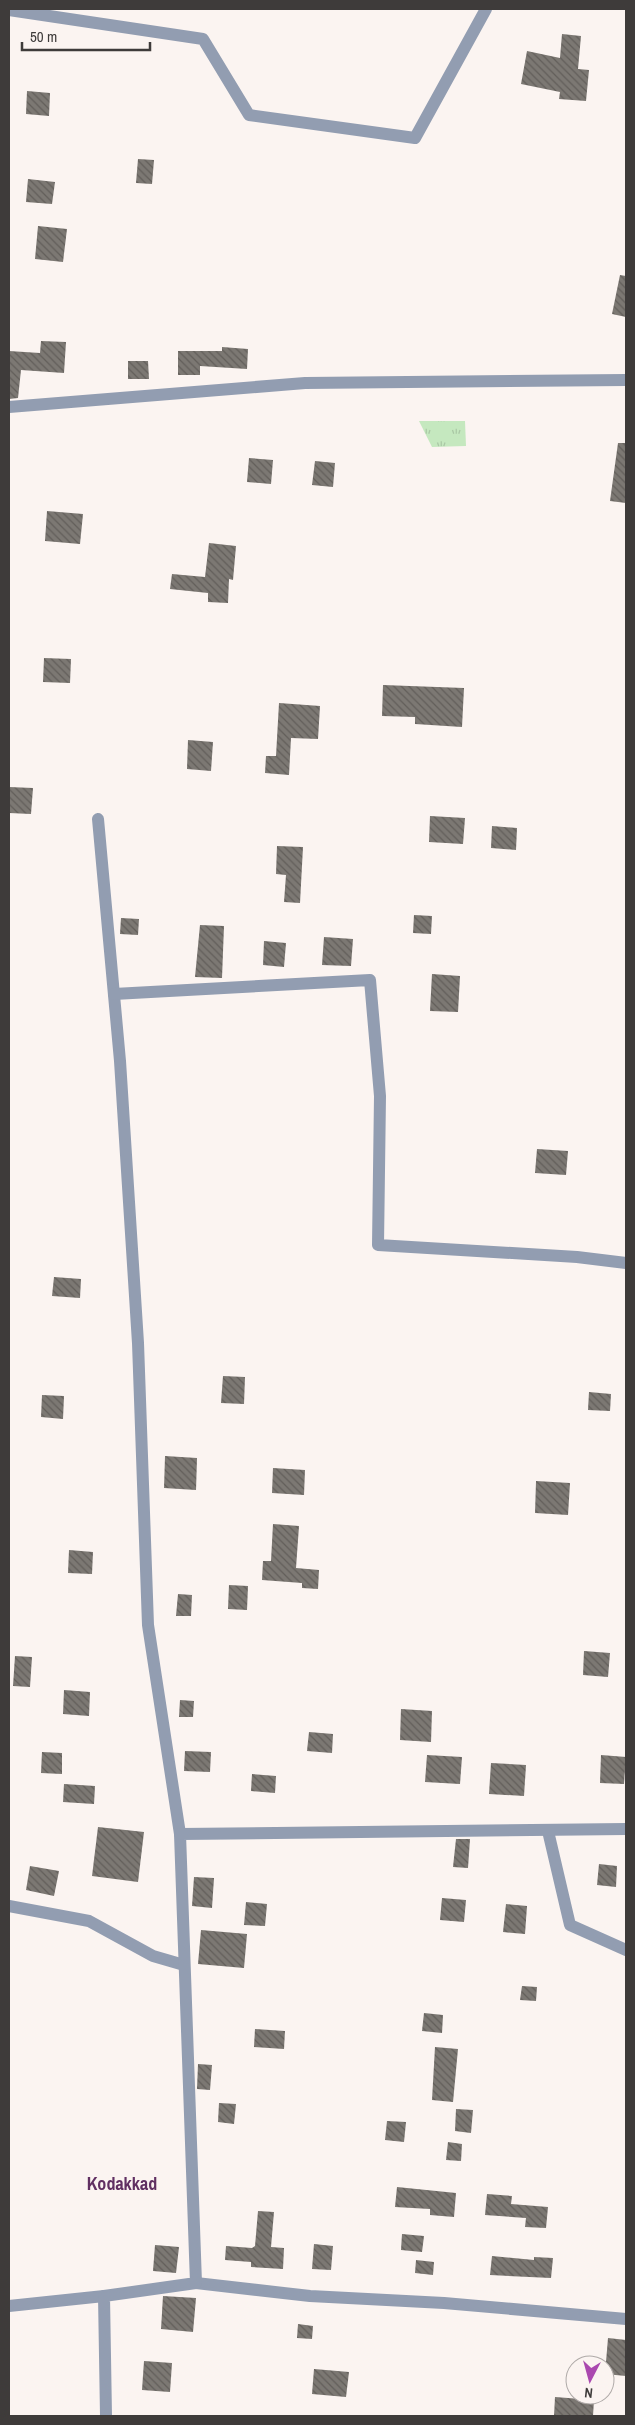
<svg xmlns="http://www.w3.org/2000/svg" width="635" height="2425" viewBox="0 0 635 2425" font-family="'Archivo Narrow',sans-serif">
	<style>
		.grass { fill: url(#grass-tufts) }
		.building { fill: url(#building-back-hatch) }
		.lines { fill: none; stroke-linecap: round; stroke-linejoin: round }
		.minor { stroke: #929db1; stroke-width: 12 }
		.labels { text-anchor: middle; dominant-baseline: central; stroke-width: 5; stroke-linejoin: round; paint-order: stroke }
		.quarter-label { font-size: 18px; font-weight: bold; fill: #603062; stroke: #fbf4f1 }
	</style>
	<defs>
		<pattern id="grass-tufts" width="24" height="20" patternUnits="userSpaceOnUse" patternTransform="scale(1.25)"><rect width="24" height="20" fill="#c5e8bf"/><path d="M3 7l-1-3M5 7V3M7 7l1-3M15 17l-1-3M17 17v-4M19 17l1-3" fill="none" stroke="#aac8a5"/></pattern>
		<pattern id="building-back-hatch" width="6" height="6" patternUnits="userSpaceOnUse" patternTransform="scale(1.25)"><rect width="6" height="6" fill="#7c7873"/><path d="M-1 5l2 2M0 0l6 6M5-1l2 2" fill="none" stroke="#625e5a"/></pattern>
	</defs>
	<rect width="100%" height="100%" fill="#fbf4f1"/>
	<path class="grass" d="M419 421H465L466 446 432 447Z"/>
	<g class="building">
		<path d="M562 34 581 36 578 69 589 70 586 101 559 99 560 92 521 84 527 51 560 58Z"/>
		<path d="M27 91 50 93 49 116 26 114Z"/>
		<path d="M138 159 154 160 152 184 136 183Z"/>
		<path d="M28 179 55 182 52 204 26 202Z"/>
		<path d="M38 226 67 229 63 262 35 259Z"/>
		<path d="M620 275 626 276V317L612 314Z"/>
		<path d="M41 341 66 342 64 373 21 370 18 398 9 399V351L40 353Z"/>
		<path d="M222 347 248 349 247 369 200 366V375H178V351H222Z"/>
		<path d="M128 361H148L149 379H128Z"/>
		<path d="M618 443H626V503L610 501Z"/>
		<path d="M249 458 273 460 271 484 247 482Z"/>
		<path d="M315 461 335 463 333 487 312 485Z"/>
		<path d="M47 511 83 514 80 544 45 541Z"/>
		<path d="M209 543 236 546 233 580 229 579 228 603 208 602V593L170 589 172 574 205 577Z"/>
		<path d="M44 658 71 659 70 683 43 682Z"/>
		<path d="M383 685 464 688 462 727 415 724V717L382 716Z"/>
		<path d="M279 703 320 706 318 739 291 738 289 775 265 773 266 756H276Z"/>
		<path d="M188 740 213 742 211 771 187 769Z"/>
		<path d="M9 787 33 788 31 814 9 813Z"/>
		<path d="M430 816 465 818 463 844 429 842Z"/>
		<path d="M492 826 517 828 516 850 491 848Z"/>
		<path d="M277 846 303 847 300 903 284 902 286 875 276 874Z"/>
		<path d="M414 915 432 916 431 934 413 933Z"/>
		<path d="M121 918 139 919 138 935 120 934Z"/>
		<path d="M200 925 224 926 222 978 195 977Z"/>
		<path d="M324 937 353 939 351 966 322 965Z"/>
		<path d="M264 941 286 943 284 967 263 965Z"/>
		<path d="M432 974 460 976 458 1012 430 1011Z"/>
		<path d="M537 1149 568 1151 566 1175 535 1173Z"/>
		<path d="M54 1277 81 1279 80 1298 52 1296Z"/>
		<path d="M223 1376 245 1377 244 1404 221 1403Z"/>
		<path d="M589 1392 611 1394 610 1411 588 1410Z"/>
		<path d="M42 1395 64 1396 63 1419 41 1417Z"/>
		<path d="M165 1456 197 1458 196 1490 164 1488Z"/>
		<path d="M273 1468 305 1470 304 1495 272 1493Z"/>
		<path d="M536 1481 570 1483 568 1515 535 1513Z"/>
		<path d="M273 1524 299 1526 296 1568 319 1570 318 1589 302 1588V1583L262 1580 263 1561H271Z"/>
		<path d="M69 1550 93 1552 92 1574 68 1573Z"/>
		<path d="M229 1585 248 1586 247 1610 228 1609Z"/>
		<path d="M178 1594 192 1595 191 1616H176Z"/>
		<path d="M584 1651 610 1653 608 1677 583 1675Z"/>
		<path d="M15 1656 32 1657 30 1687 13 1686Z"/>
		<path d="M64 1690 90 1692 89 1716 63 1714Z"/>
		<path d="M180 1700 194 1701 193 1717H179Z"/>
		<path d="M401 1709 432 1711 431 1742 400 1740Z"/>
		<path d="M309 1732 333 1734 332 1753 307 1751Z"/>
		<path d="M185 1751 211 1752 210 1772 184 1771Z"/>
		<path d="M42 1752 62 1753V1774L41 1773Z"/>
		<path d="M427 1755 462 1757 460 1784 425 1782Z"/>
		<path d="M601 1755 626 1757 624 1784 600 1783Z"/>
		<path d="M491 1763 526 1765 524 1796 489 1794Z"/>
		<path d="M252 1774 276 1776 275 1793 251 1791Z"/>
		<path d="M64 1784 95 1786 94 1804 63 1802Z"/>
		<path d="M98 1827 144 1832 138 1882 92 1876Z"/>
		<path d="M456 1839H470L468 1868 453 1867Z"/>
		<path d="M599 1864 617 1866 616 1887 597 1885Z"/>
		<path d="M30 1866 59 1871 54 1896 26 1890Z"/>
		<path d="M194 1877 214 1878 212 1908 192 1906Z"/>
		<path d="M442 1898 466 1900 464 1922 440 1920Z"/>
		<path d="M246 1902 267 1904 265 1926 244 1925Z"/>
		<path d="M506 1904 527 1906 525 1934 503 1932Z"/>
		<path d="M201 1930 247 1934 244 1968 198 1964Z"/>
		<path d="M522 1986 537 1987 536 2001 520 2000Z"/>
		<path d="M424 2013 443 2015 442 2033 422 2031Z"/>
		<path d="M255 2029 285 2031 284 2049 254 2047Z"/>
		<path d="M435 2047 458 2049 453 2102 432 2100Z"/>
		<path d="M198 2064 212 2065 210 2090 197 2089Z"/>
		<path d="M219 2103 236 2104 234 2124 218 2122Z"/>
		<path d="M456 2109 473 2110 471 2133 455 2131Z"/>
		<path d="M387 2121 406 2122 404 2142 385 2140Z"/>
		<path d="M448 2142 462 2144 461 2161 446 2160Z"/>
		<path d="M397 2187 456 2193 454 2217 430 2215V2209L395 2207Z"/>
		<path d="M487 2194 512 2196 511 2204 548 2207 546 2228 525 2227 526 2218 485 2215Z"/>
		<path d="M258 2211 274 2212 271 2247 284 2248 283 2269 251 2267V2262L225 2260 226 2246 252 2248 255 2246Z"/>
		<path d="M402 2234 424 2236 422 2252 401 2250Z"/>
		<path d="M314 2244 333 2246 331 2270 312 2269Z"/>
		<path d="M155 2245 179 2247 176 2273 153 2271Z"/>
		<path d="M492 2256 534 2260V2257L553 2258 551 2278 490 2275Z"/>
		<path d="M416 2260 434 2262 433 2275 415 2273Z"/>
		<path d="M163 2296 196 2298 193 2332 161 2329Z"/>
		<path d="M298 2324 313 2326 312 2339 297 2338Z"/>
		<path d="M608 2338 626 2340V2376L605 2374Z"/>
		<path d="M144 2361 172 2363 170 2392 142 2390Z"/>
		<path d="M314 2369 349 2372 346 2397 312 2394Z"/>
		<path d="M555 2397 594 2400 593 2416H554Z"/>
	</g>
	<g class="lines">
		<g class="minor">
			<path d="M9 10 203 39 249 115 415 138 486 9"/>
			<path d="M9 407 305 383 626 380"/>
			<path d="M98 819 120 1061 138 1343 148 1625 180 1834"/>
			<path d="M114 994 370 980 380 1096 378 1245 577 1257 626 1263"/>
			<path d="M548 1831 570 1925 626 1950"/>
			<path d="M9 1906 89 1921 153 1956 184 1965"/>
			<path d="M196 2283 310 2296 444 2303 626 2319"/>
			<path d="M9 2306 104 2296"/>
			<path d="M106 2416 104 2296 196 2283 180 1834 626 1829"/>
		</g>
	</g>
	<g class="labels">
		<g class="quarter-label">
			<text x="122" y="2183">Kodakkad</text>
		</g>
	</g>
	<rect width="635" height="2425" fill="none" stroke="#3e3b3a" stroke-width="20"/>
	<g transform="translate(590 2380) rotate(186)"><circle r="24" fill="#fbf4f1" stroke="#afaaa8"/>
	<path d="M0-4L9 19L0 12L-9 19Z" fill="#aa48af"/>
	<text y="-8" font-size="14" font-weight="bold" text-anchor="middle" fill="#3e3b3a">N</text>
	</g>
	<path d="M22 42v8h128v-8" fill="none" stroke="#3e3b3a" stroke-width="2.5"/>
	<text x="30" y="42" font-size="15" fill="#3e3b3a" stroke="#fbf4f1" stroke-width="4" paint-order="stroke">50 m</text>
</svg>
